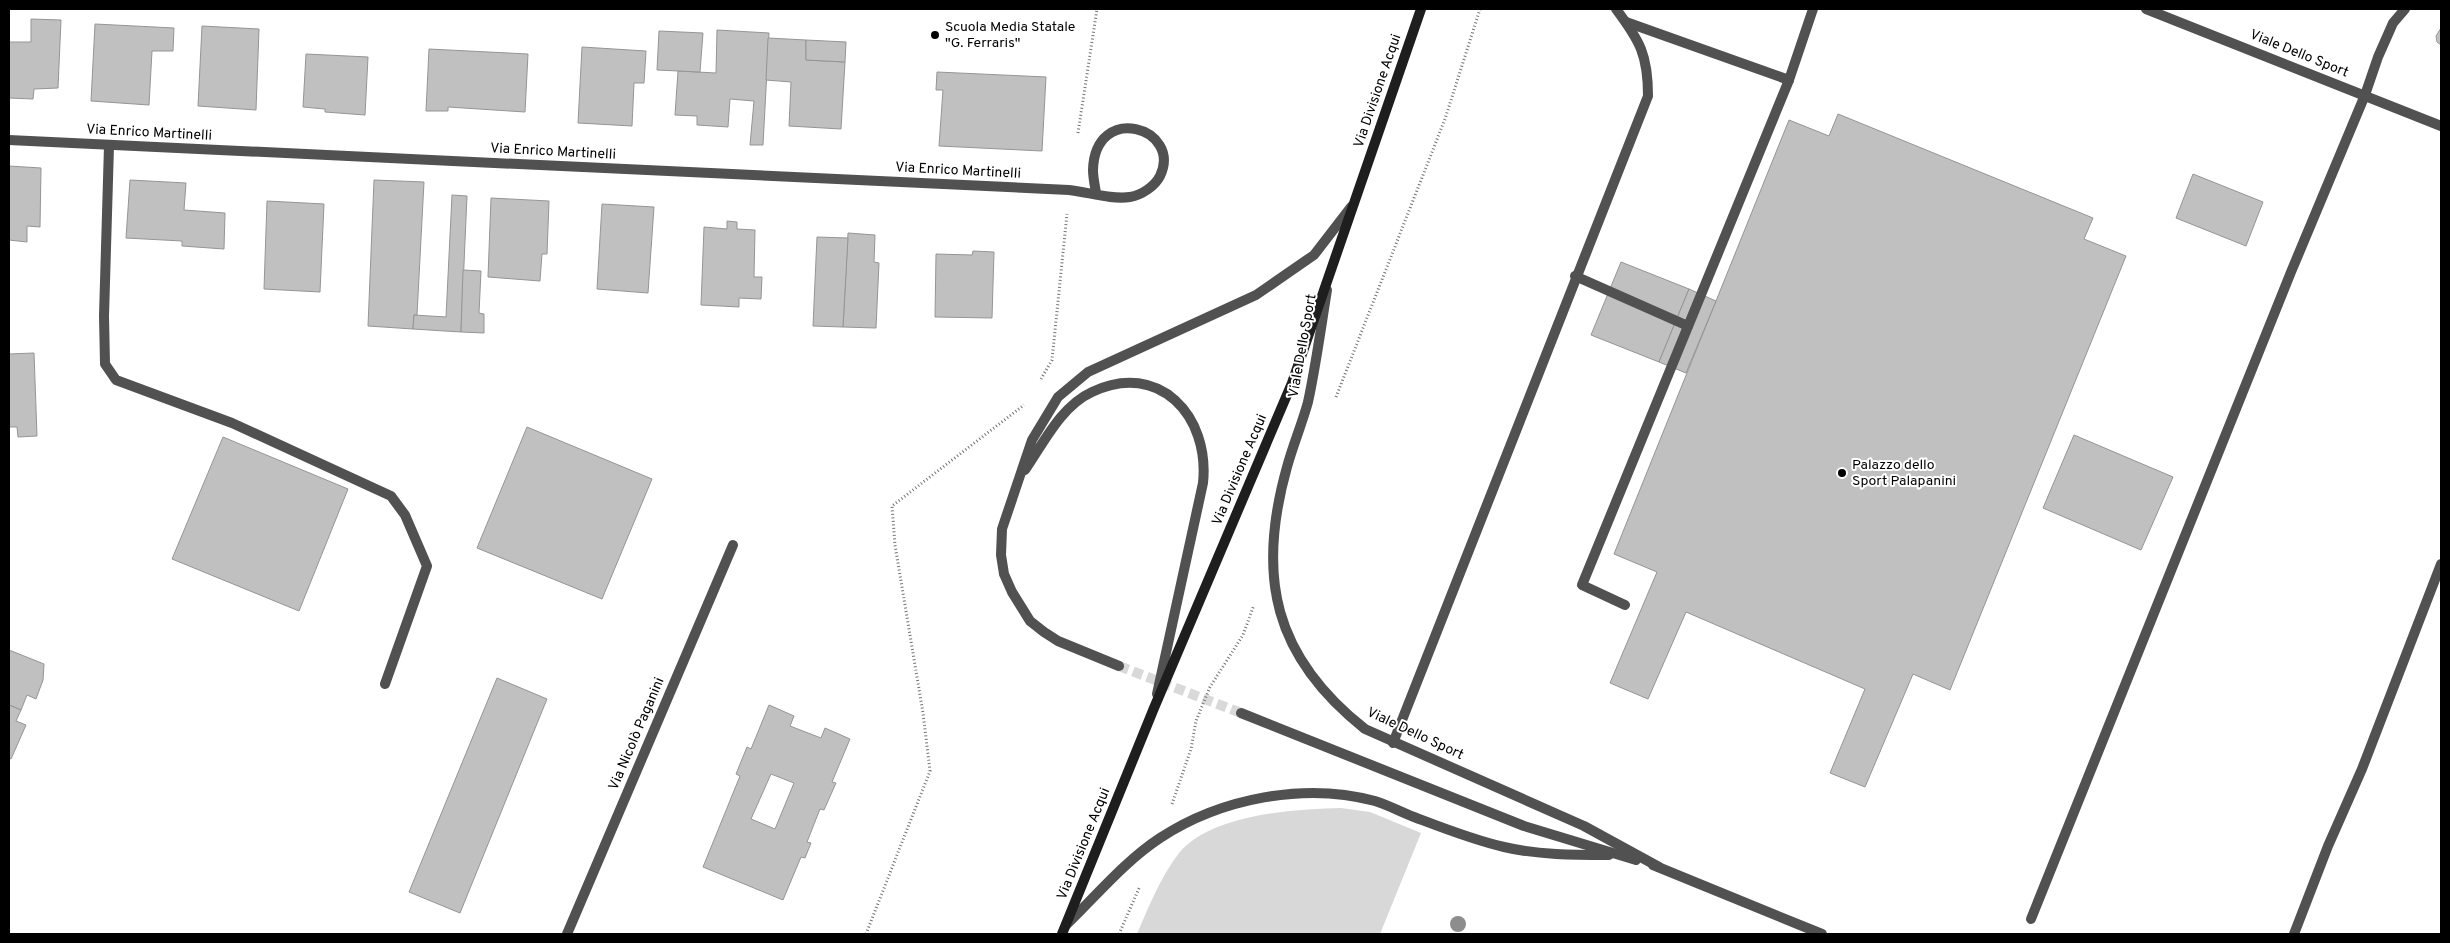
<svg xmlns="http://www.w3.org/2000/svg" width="2450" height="943" viewBox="0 0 2450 943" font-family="Overpass,sans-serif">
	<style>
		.green { fill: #d8d8d8 }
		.building { fill: #c0c0c0; stroke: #959595; fill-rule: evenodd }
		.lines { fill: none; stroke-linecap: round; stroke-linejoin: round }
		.street-tunnel { stroke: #d9d9d9; stroke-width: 10; stroke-dasharray: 10 5; stroke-linecap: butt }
		.path { stroke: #737373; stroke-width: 3; stroke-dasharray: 1 2.5; stroke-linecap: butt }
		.lane { stroke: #515151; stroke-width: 10 }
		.street { stroke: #515151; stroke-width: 10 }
		.secondary { stroke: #1e1e1e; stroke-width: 10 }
		.tree { fill: #8d8d8d }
		.poi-dot { fill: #000; stroke: #fff; stroke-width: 2 }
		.labels { text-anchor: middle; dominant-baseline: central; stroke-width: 4; stroke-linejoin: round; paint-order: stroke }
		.poi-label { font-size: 14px; fill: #000; stroke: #fff; text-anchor: start }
		.street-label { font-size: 14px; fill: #000; stroke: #fff }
	</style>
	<rect width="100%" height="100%" fill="#fff"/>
	<path class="green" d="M1341 808 1370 812 1421 833 1380 934H1137C1149 906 1160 878 1179 853 1211 814 1295 809 1341 808Z"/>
	<g class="building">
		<path d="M31 19 61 20 58 88 34 89 33 99 9 98V42H31Z"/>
		<path d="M95 24 174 28 173 51H152L149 105 91 101Z"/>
		<path d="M202 26 259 29 256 110 198 106Z"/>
		<path d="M2441 28V45L2437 42 2436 36Z"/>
		<path d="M717 30 769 33 763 145H750L754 101 730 99 728 127 697 125V116L675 115 678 71 716 73Z"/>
		<path d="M659 31 703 33 700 72 657 70Z"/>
		<path d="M768 38 806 40V60L845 62 841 129 789 126 791 82 766 80Z"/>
		<path d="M806 40 846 42 845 62 806 60Z"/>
		<path d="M582 47 646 51 644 83H634L632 126 578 123Z"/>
		<path d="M429 49 528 54 525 112 448 107V111H426Z"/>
		<path d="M306 54 368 57 365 115 325 112V109L303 107Z"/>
		<path d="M937 72 1046 77 1042 151 939 146 943 90H936Z"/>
		<path d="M1838 114 2093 218 2084 239 2126 256 1950 690 1913 674 1865 787 1830 773 1865 689 1686 612 1648 699 1610 683 1657 572 1614 554 1789 120 1829 136Z"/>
		<path d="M9 166 41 168 40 227 27 226V242L9 240Z"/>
		<path d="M2193 174 2263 202 2246 246 2176 218Z"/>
		<path d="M130 180 186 183 184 210 225 213 224 249 182 246V241L126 238Z"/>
		<path d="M374 180 424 182 417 315H414L413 329 368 326Z"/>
		<path d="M452 195 467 196 461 332 413 329 414 315 446 317Z"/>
		<path d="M491 198 549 201 547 254H542L540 281 488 277Z"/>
		<path d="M267 201 324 204 320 292 264 289Z"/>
		<path d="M602 204 654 207 648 293 597 289Z"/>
		<path d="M727 221 737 222V229L755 230 754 277H762L761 299 739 298V307L701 305 704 227 727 229Z"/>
		<path d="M848 233 875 235 874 262 879 263 876 328 843 327Z"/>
		<path d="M817 237 848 238 843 327 813 326Z"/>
		<path d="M973 251 994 252 992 318 935 317 936 254 972 255Z"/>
		<path d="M1621 262 1689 289 1659 362 1591 335Z"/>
		<path d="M463 270 481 271 479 313 484 314V333L461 332Z"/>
		<path d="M1689 289 1716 301 1686 373 1659 362Z"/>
		<path d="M34 353 37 436 18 437 17 427H9V354Z"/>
		<path d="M527 427 652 479 602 599 477 548Z"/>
		<path d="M2074 435 2173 477 2141 550 2043 508Z"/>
		<path d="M223 437 348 489 299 611 172 559Z"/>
		<path d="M9 650 44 664 43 680 36 699 27 695 21 710 9 705Z"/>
		<path d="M497 678 547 699 460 913 409 892Z"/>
		<path d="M9 705 21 710 16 721 26 725 11 759 9 758Z"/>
		<path d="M769 705 794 716 790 726 821 738 825 728 850 739 832 782 836 783 824 810 820 809 807 842 811 843 805 858 801 857 783 900 703 867 740 776 736 774 747 747 751 749ZM771 774 794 783 775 829 751 819Z"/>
	</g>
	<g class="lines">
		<path class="street-tunnel" d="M1119 666 1241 713"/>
		<g class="path">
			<path d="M1078 133 1097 9"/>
			<path d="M1041 379 1052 360 1067 214"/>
			<path d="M1336 397 1445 119 1480 9"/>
			<path d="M1172 804 1191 749 1196 721 1210 687 1243 635 1254 605"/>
			<path d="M866 934 930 771 923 713 895 545 892 506 1024 405"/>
			<path d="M1119 934 1140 886"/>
		</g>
		<g class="lane">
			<path d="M1626 22 1789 80 1813 9"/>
			<path d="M1575 276 1688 326"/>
			<path d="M1625 605 1582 585 1789 80"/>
			<path d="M1393 743 1648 96C1648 55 1640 41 1616 9"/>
			<path d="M2031 919 2291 272 2365 95 2378 57 2393 23 2405 9"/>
			<path d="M2294 934 2328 846 2362 769 2441 564"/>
		</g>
		<g class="street">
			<path d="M2146 9 2441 126"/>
			<path d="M9 140 1069 190C1088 192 1111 200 1130 197 1142 195 1155 186 1160 176 1183 128 1095 101 1093 170 1093 178 1095 186 1096 193"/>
			<path d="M109 146 104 316 105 364 116 380 232 423 391 496 405 515 427 566 385 684"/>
			<path d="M1327 290C1321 327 1316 365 1308 402 1302 424 1293 445 1287 467 1256 577 1274 657 1365 729L1584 826 1659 867"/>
			<path d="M1025 470C1043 444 1061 406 1092 392 1159 360 1210 416 1203 483L1157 694"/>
			<path d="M1119 666 1058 641 1044 632 1030 621 1012 592 1004 574 1001 555 1002 529 1032 440 1058 397 1088 372 1256 295 1314 255 1351 207"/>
			<path d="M1241 713 1524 826 1636 860"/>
			<path d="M1653 865 1822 934"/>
			<path d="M1066 925C1096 896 1125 861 1160 838 1221 798 1305 782 1375 801 1388 805 1401 812 1414 817 1443 828 1473 840 1504 847 1538 855 1574 855 1609 855"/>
			<path d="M567 934 733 545"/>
		</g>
		<path class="secondary" d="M1062 934 1154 708 1292 383 1421 9"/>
	</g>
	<circle class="tree" cx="1458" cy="924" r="8"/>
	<g class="poi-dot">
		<circle cx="935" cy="35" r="5"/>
		<circle cx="1842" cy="473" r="5"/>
	</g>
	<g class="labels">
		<g class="poi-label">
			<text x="945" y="27">Scuola Media Statale<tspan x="945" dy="16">"G. Ferraris"</tspan></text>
			<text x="1852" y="465">Palazzo dello<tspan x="1852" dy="16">Sport Palapanini</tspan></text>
		</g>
		<g class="street-label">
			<text transform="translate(2299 54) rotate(22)">Viale Dello Sport</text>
			<text transform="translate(1378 91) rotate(-71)">Via Divisione Acqui</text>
			<text transform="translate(149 133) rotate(3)">Via Enrico Martinelli</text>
			<text transform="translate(553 152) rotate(3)">Via Enrico Martinelli</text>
			<text transform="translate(958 171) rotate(3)">Via Enrico Martinelli</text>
			<text transform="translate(1303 346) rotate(-80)">Viale Dello Sport</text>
			<text transform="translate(1240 470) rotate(-67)">Via Divisione Acqui</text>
			<text transform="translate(637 734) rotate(-67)">Via Nicolò Paganini</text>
			<text transform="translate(1415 734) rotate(25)">Viale Dello Sport</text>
			<text transform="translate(1084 844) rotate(-68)">Via Divisione Acqui</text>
		</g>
	</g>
	<rect width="2450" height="943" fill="none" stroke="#000000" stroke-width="20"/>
</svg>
